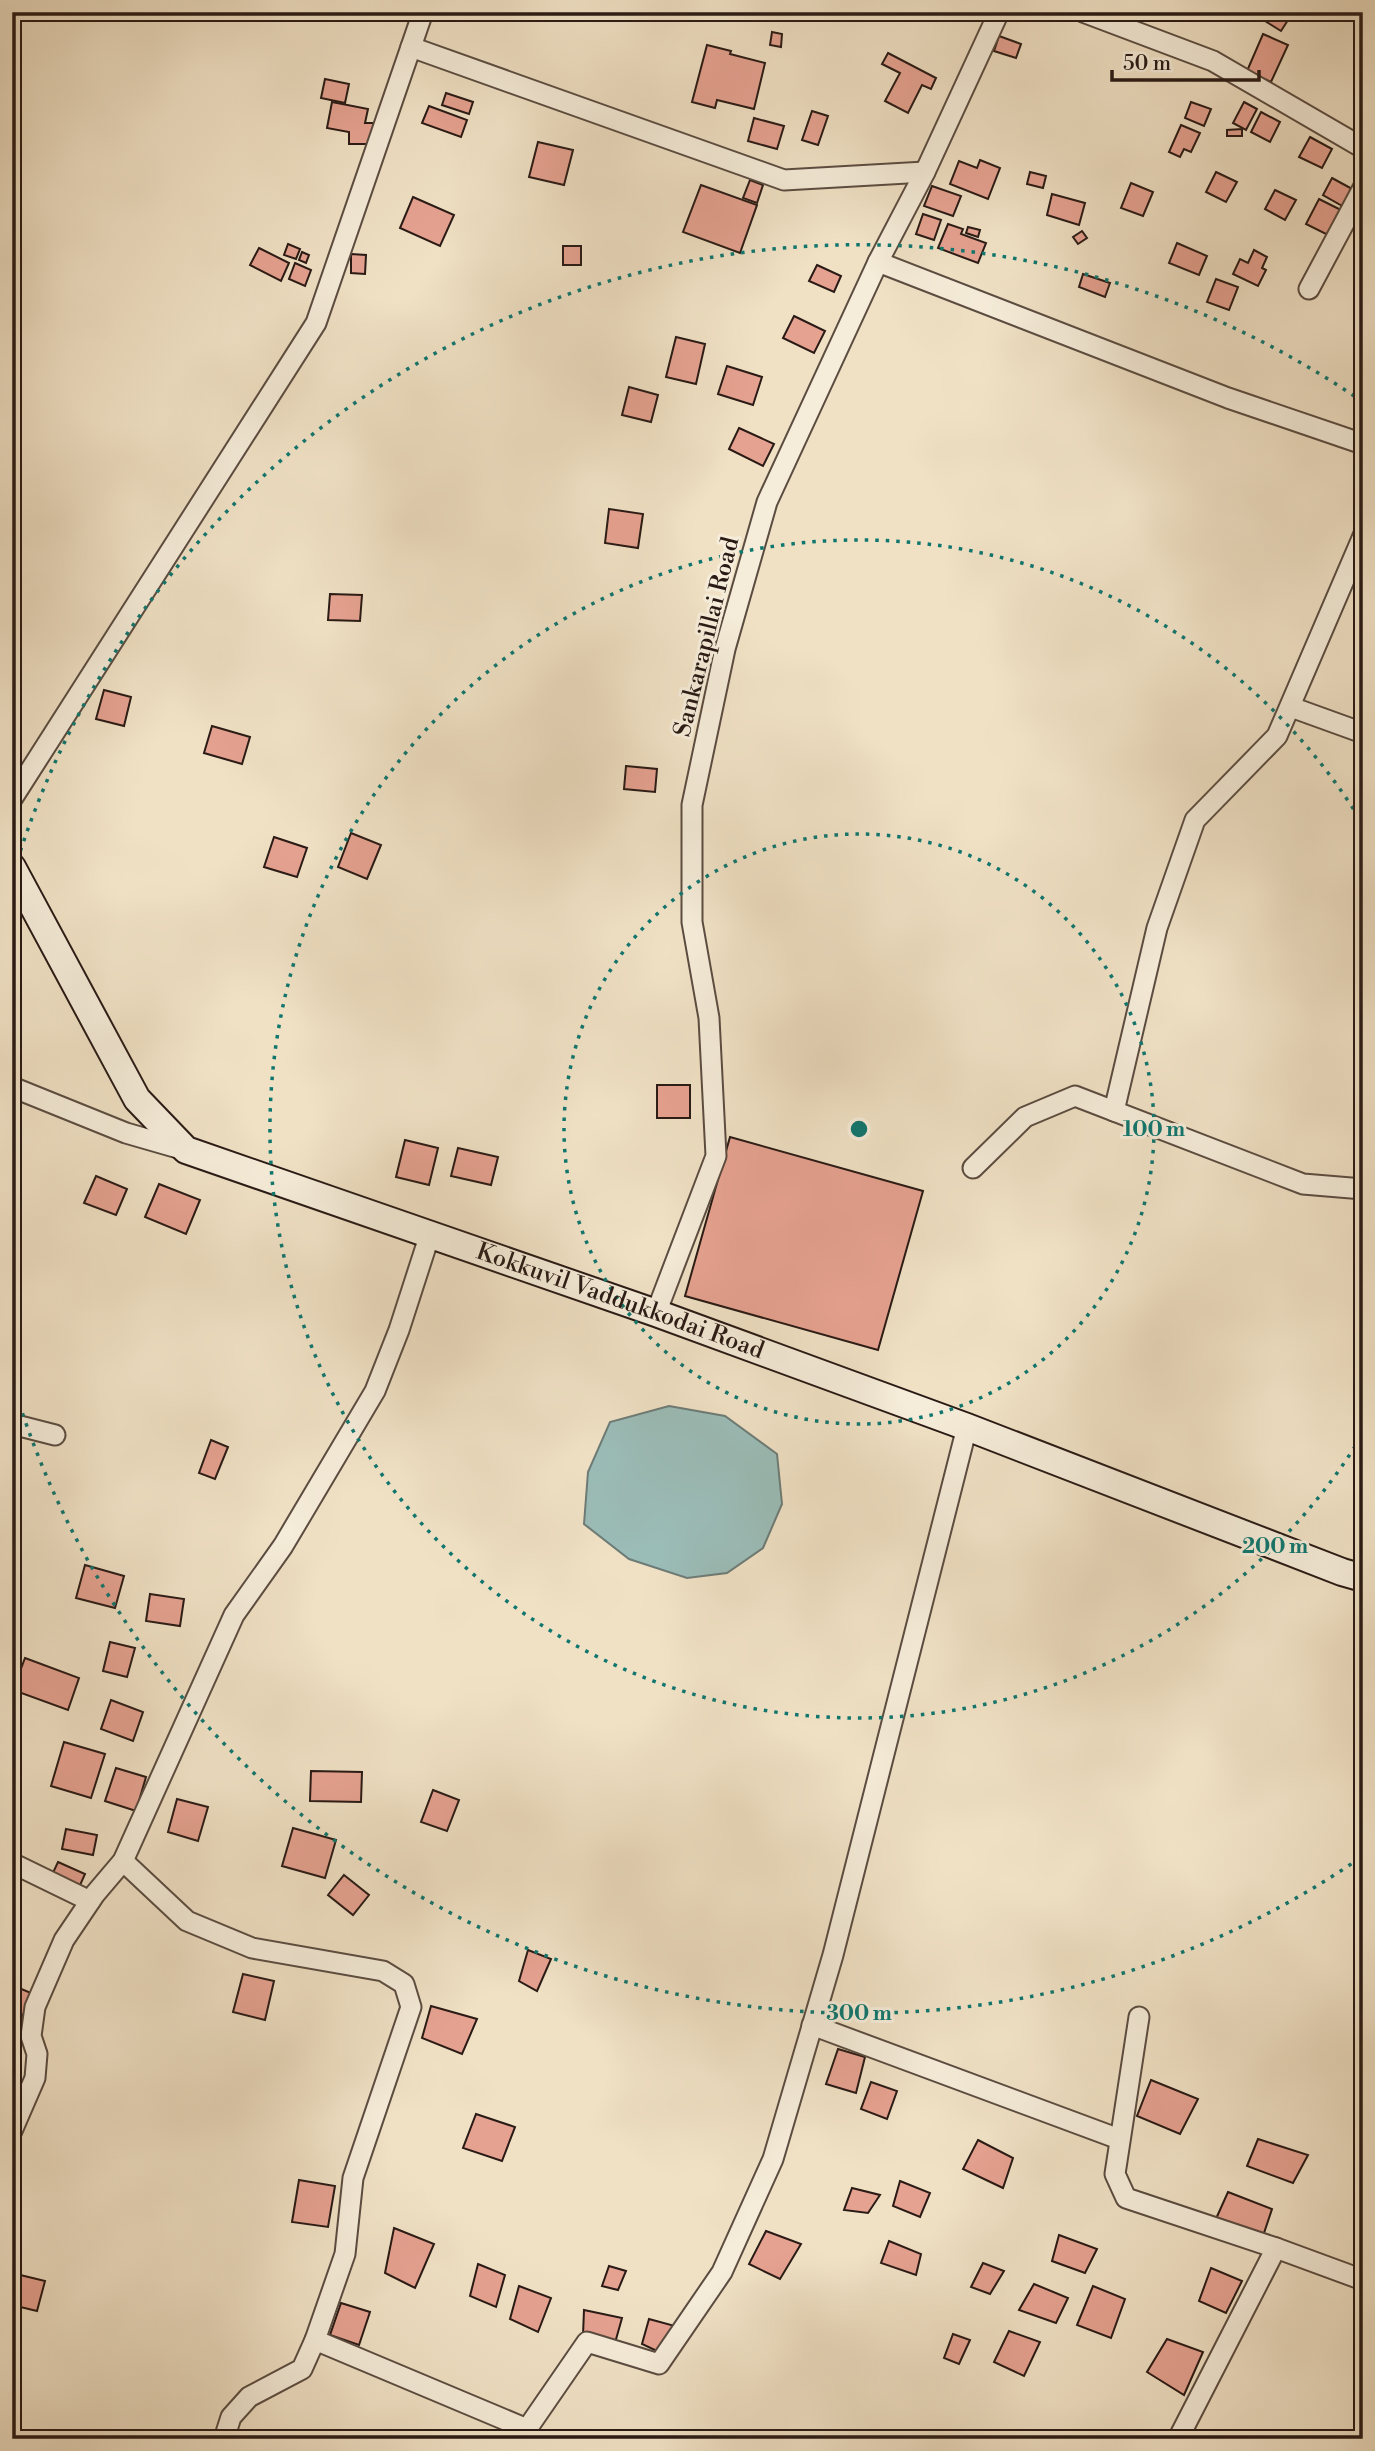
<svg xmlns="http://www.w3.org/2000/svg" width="1375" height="2451" viewBox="0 0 1375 2451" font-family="'Libre Bodoni',serif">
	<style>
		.water { fill: #9bbdb8; stroke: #6d7c77; stroke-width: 2 }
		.building { fill: #e6a291; stroke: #291a15; stroke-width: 2 }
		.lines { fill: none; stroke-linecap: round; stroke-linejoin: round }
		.street-casing { stroke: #5b4c41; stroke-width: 23 }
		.secondary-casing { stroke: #291a15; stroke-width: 30 }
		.street { stroke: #f5ecd9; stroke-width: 19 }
		.secondary { stroke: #f5ecd9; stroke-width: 26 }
		.ring { fill: none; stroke: #0f766e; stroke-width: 3.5; stroke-dasharray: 3.5 7 }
		.labels { text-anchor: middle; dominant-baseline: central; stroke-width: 6; stroke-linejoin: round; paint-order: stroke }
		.street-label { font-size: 24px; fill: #291a15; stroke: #f5ecd9 }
		.centre { fill: #0f766e; stroke: #f5ecd9; stroke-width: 3.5 }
		.ring-label { font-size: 21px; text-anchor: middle; font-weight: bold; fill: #0f766e; stroke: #f5ecd9; stroke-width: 6; stroke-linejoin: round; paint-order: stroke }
	</style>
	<rect width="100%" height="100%" fill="#f0e1c5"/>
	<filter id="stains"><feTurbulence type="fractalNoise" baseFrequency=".00286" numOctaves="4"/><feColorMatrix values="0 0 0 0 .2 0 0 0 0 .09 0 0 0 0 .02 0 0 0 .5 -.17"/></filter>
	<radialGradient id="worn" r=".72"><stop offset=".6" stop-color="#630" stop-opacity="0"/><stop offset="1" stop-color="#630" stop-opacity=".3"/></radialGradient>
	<path class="water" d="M669 1406 725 1416 777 1454 782 1504 763 1548 727 1573 687 1578 629 1559 584 1524 588 1472 610 1422Z"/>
	<g class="building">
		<path d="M382 12H398L394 19Z"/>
		<path d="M1271 12H1276L1288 20 1281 31 1265 21Z"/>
		<path d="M772 32 782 34 781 47 770 45Z"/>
		<path d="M1263 34 1288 45 1271 82 1247 71Z"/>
		<path d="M999 36 1021 44 1016 58 994 51Z"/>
		<path d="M707 45 731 51 730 54 765 63 754 109 717 100 715 108 692 102Z"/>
		<path d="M888 53 936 78 931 89 922 85 908 113 885 101 900 73 882 64Z"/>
		<path d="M325 79 349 84 345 103 321 98Z"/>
		<path d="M446 93 473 102 469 114 442 105Z"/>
		<path d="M332 102 368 109 365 123H373V144H349V132L327 128Z"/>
		<path d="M1191 102 1211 109 1204 126 1185 118Z"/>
		<path d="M1244 102 1257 109 1246 130 1233 123Z"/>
		<path d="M429 106 467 120 461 137 422 123Z"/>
		<path d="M812 111 828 116 818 145 802 140Z"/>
		<path d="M1261 112 1280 122 1270 142 1251 132Z"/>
		<path d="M754 118 784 126 777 149 748 141Z"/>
		<path d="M1181 125 1200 133 1191 152 1184 149 1180 157 1169 152Z"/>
		<path d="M1242 129V136H1227V130Z"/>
		<path d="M1310 137 1332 149 1322 168 1299 157Z"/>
		<path d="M538 142 573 150 564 185 529 177Z"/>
		<path d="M980 160 1000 168 988 199 950 184 959 161 977 168Z"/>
		<path d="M1030 172 1046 176 1043 188 1027 184Z"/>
		<path d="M1216 172 1237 182 1226 202 1206 192Z"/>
		<path d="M1332 178 1354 190 1344 207 1323 195Z"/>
		<path d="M750 180 763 185 757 203 743 198Z"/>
		<path d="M1131 183 1153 192 1143 216 1121 208Z"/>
		<path d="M701 185 757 205 740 253 683 232Z"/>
		<path d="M932 186 961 196 953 216 924 206Z"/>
		<path d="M1275 190 1296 200 1285 220 1265 209Z"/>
		<path d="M1052 194 1085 203 1079 225 1047 215Z"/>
		<path d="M413 197 454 215 440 246 400 228Z"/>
		<path d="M1319 199 1341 210 1328 235 1306 224Z"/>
		<path d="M923 214 941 220 934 240 916 234Z"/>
		<path d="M948 224 963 229 961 234 986 243 978 263 938 248Z"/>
		<path d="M968 227 980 230 978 237 966 233Z"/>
		<path d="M1082 231 1087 238 1078 244 1073 237Z"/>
		<path d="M1177 243 1207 256 1199 275 1169 263Z"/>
		<path d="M288 244 300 249 296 259 284 255Z"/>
		<rect x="563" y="246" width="18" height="19"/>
		<path d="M259 248 289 263 281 281 250 265Z"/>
		<path d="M1254 250 1267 257 1262 268 1266 270 1258 286 1233 274 1240 259 1248 263Z"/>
		<path d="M302 252 309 255 306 263 299 260Z"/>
		<path d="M351 254 366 255 365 274 351 273Z"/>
		<path d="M295 263 311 270 305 286 289 279Z"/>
		<path d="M817 265 841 276 834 292 809 281Z"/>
		<path d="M1083 274 1110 283 1105 297 1079 287Z"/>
		<path d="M1216 279 1238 287 1229 310 1207 302Z"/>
		<path d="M794 316 825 331 814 353 783 338Z"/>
		<path d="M676 337 705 344 696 384 666 377Z"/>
		<path d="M727 366 762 377 753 405 718 394Z"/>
		<path d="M629 387 658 395 651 422 622 415Z"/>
		<path d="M739 428 774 444 763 466 729 449Z"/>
		<path d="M609 509 643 514 638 548 605 543Z"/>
		<path d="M330 594 362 595 360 621 328 620Z"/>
		<path d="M104 690 131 697 124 726 96 719Z"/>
		<path d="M212 726 250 737 242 764 204 753Z"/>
		<path d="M626 766 657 769 655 792 624 789Z"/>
		<path d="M351 833 381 845 367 879 338 867Z"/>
		<path d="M274 837 307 848 297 877 264 867Z"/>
		<rect x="657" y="1085" width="33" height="33"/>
		<path d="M730 1137 923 1191 878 1350 685 1296Z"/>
		<path d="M405 1140 438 1148 429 1185 396 1177Z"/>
		<path d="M458 1148 498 1157 491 1185 451 1176Z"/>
		<path d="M96 1176 127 1189 116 1215 84 1203Z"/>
		<path d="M159 1184 200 1200 186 1234 145 1217Z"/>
		<path d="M211 1440 228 1447 215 1479 199 1473Z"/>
		<path d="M85 1565 124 1576 115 1608 76 1598Z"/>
		<path d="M150 1594 184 1599 180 1626 146 1621Z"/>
		<path d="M110 1642 135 1648 127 1677 103 1671Z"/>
		<path d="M25 1658 79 1678 68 1710 13 1690Z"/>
		<path d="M111 1700 143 1712 133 1741 101 1729Z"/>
		<path d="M64 1742 105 1754 91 1798 51 1786Z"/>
		<path d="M116 1768 146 1777 136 1811 105 1801Z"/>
		<path d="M311 1771 362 1772 361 1802 310 1801Z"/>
		<path d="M433 1790 459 1800 447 1831 421 1822Z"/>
		<path d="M177 1799 208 1807 198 1841 168 1832Z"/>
		<path d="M293 1828 336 1840 325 1878 282 1866Z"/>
		<path d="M66 1829 97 1835 93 1855 62 1849Z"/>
		<path d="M58 1862 85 1874 77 1892 50 1879Z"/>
		<path d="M344 1875 369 1895 353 1915 328 1895Z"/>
		<path d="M528 1950 551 1959 537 1991 519 1981Z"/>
		<path d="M243 1974 274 1981 265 2020 233 2012Z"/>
		<path d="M12 1985 31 1993 19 2026 12 2023Z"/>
		<path d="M431 2006 477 2019 462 2054 422 2038Z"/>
		<path d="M838 2049 865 2057 856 2093 826 2084Z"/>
		<path d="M1151 2080 1198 2099 1180 2134 1137 2116Z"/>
		<path d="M871 2082 897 2091 887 2119 861 2109Z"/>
		<path d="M476 2114 515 2127 502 2161 463 2148Z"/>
		<path d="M1258 2139 1308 2155 1293 2183 1247 2166Z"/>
		<path d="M978 2140 1013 2158 1003 2188 963 2169Z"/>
		<path d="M299 2180 335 2186 328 2227 292 2222Z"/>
		<path d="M900 2181 930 2193 920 2217 893 2206Z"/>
		<path d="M852 2188 880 2195 868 2213 844 2210Z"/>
		<path d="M1228 2192 1272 2209 1263 2236 1215 2221Z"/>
		<path d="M394 2228 434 2244 415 2288 385 2273Z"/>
		<path d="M766 2231 801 2244 780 2279 749 2264Z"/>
		<path d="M1059 2235 1097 2249 1085 2273 1052 2261Z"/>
		<path d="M889 2241 921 2254 916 2275 881 2263Z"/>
		<path d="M983 2263 1004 2271 990 2294 971 2287Z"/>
		<path d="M478 2264 505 2275 496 2307 470 2296Z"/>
		<path d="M609 2266 626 2271 618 2290 602 2286Z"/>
		<path d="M1211 2268 1242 2281 1226 2313 1199 2301Z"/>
		<path d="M12 2273 45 2281 37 2311 12 2305Z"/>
		<path d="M1034 2284 1068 2298 1056 2323 1019 2310Z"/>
		<path d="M519 2286 551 2298 538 2332 510 2319Z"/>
		<path d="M1093 2286 1125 2299 1111 2338 1077 2325Z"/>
		<path d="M341 2303 370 2312 359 2345 330 2335Z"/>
		<path d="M584 2310 622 2318 613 2350 583 2335Z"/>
		<path d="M649 2319 675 2326 659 2352 642 2344Z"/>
		<path d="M1009 2331 1040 2342 1024 2376 994 2362Z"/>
		<path d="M953 2334 970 2340 959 2364 944 2358Z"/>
		<path d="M1167 2339 1203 2352 1184 2395 1147 2372Z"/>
	</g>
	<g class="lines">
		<g class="street-casing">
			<g id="street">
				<path d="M1083 12 1213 61 1363 148"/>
				<path d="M411 47 784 180 925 172"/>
				<path d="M878 262 1228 398 1363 444"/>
				<path d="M1309 289 1363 188"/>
				<path d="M1291 707 1363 733"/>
				<path d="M12 799 316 323 423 12"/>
				<path d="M12 1087 126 1133 185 1150"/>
				<path d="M1114 1111 1157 928 1195 820 1277 736 1363 536"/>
				<path d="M973 1168 1025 1117 1075 1096 1303 1184 1363 1189"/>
				<path d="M656 1313 716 1156 709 1018 692 922V805L725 649 767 502 878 262 925 172 999 12"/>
				<path d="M12 1424 55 1435"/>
				<path d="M123 1861 187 1921 252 1948 383 1971 404 1984 411 2007 353 2178 345 2254 315 2340 302 2369 249 2397 231 2417 224 2439"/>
				<path d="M12 1863 90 1901"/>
				<path d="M1139 2017 1115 2174 1126 2198 1276 2248 1363 2280"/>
				<path d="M812 2025 1119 2139"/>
				<path d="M12 2131 35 2078 37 2054 31 2036 35 2007 64 1940 95 1894 123 1861 234 1615 283 1546 375 1391 399 1330 430 1234"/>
				<path d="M315 2340 527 2429 587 2342 659 2364 722 2272 773 2159 833 1955 967 1427"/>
				<path d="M1178 2439 1276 2248"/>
			</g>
		</g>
		<g class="secondary-casing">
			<g id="secondary">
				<path id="s1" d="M12 867 137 1099 186 1150 656 1313 967 1427 1342 1572 1363 1578"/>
			</g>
		</g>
		<use href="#street" class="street"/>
		<use href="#secondary" class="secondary"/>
	</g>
	<g class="ring">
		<circle cx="859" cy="1129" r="295"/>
		<path d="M1361 1437A589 589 0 1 1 1361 821"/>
		<path d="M1360 1858A884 884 0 0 1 14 1387M14 871A884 884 0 0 1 1360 400"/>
	</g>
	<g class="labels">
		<g class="street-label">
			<text transform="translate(707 637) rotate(-76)">Sankarapillai Road</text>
			<text stroke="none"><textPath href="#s1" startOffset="794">Kokkuvil Vaddukkodai Road</textPath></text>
		</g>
	</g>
	<circle cx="859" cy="1129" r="10" class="centre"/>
	<g class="ring-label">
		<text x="1154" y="1136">100 m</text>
		<text x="1275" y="1553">200 m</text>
		<text x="859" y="2020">300 m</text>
	</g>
	<rect width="1375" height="2451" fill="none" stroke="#f0e1c5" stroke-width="42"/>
	<rect x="14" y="14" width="1347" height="2423" fill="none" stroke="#291a15" stroke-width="3.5"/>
	<rect x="21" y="21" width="1333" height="2409" fill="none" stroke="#291a15" stroke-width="2"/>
	<path d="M1112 70v10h147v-10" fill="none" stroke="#291a15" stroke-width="3.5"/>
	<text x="1123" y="70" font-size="21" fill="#291a15" stroke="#f5ecd9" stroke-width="5" paint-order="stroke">50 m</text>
	<rect width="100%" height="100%" filter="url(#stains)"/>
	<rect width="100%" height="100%" fill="url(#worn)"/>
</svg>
